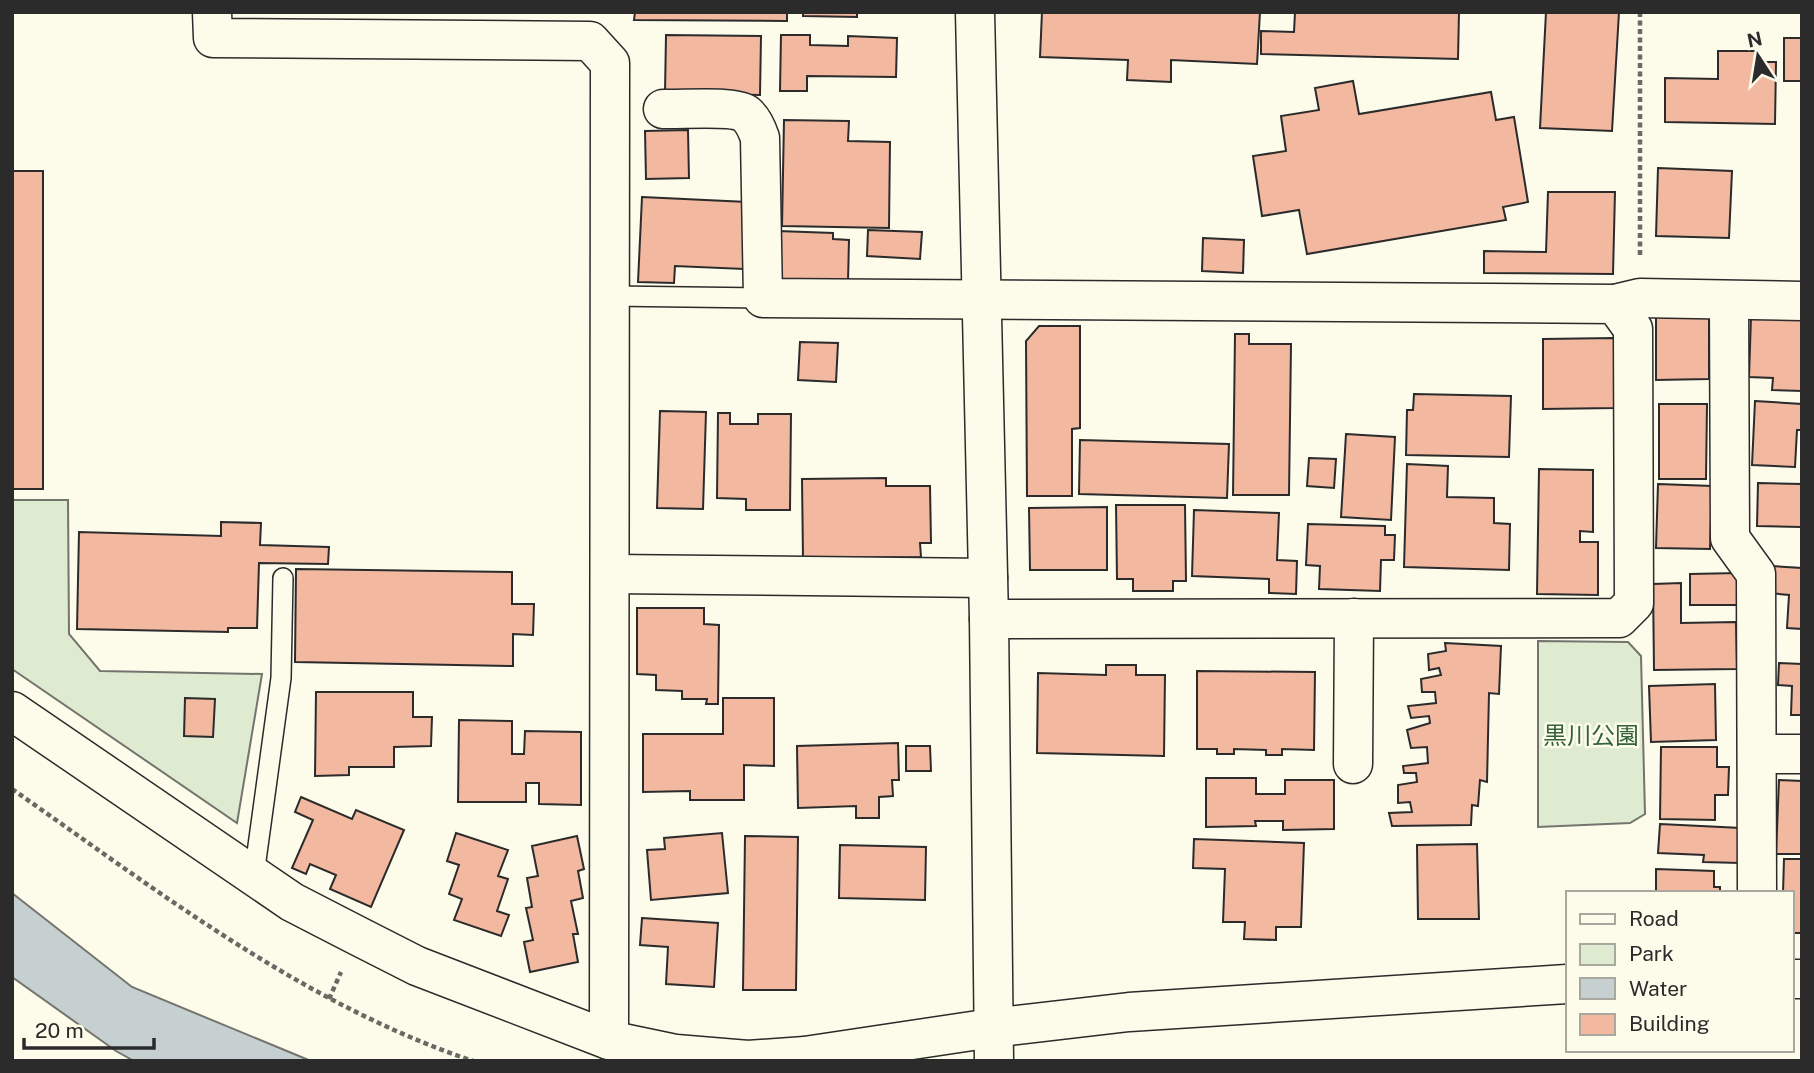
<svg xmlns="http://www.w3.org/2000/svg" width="1814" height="1073" viewBox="0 0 1814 1073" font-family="'Public Sans','Noto Sans JP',sans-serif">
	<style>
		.green { fill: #deebd1; stroke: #74746e; stroke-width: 2 }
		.water { fill: #c7d0d0; stroke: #74746e; stroke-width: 2 }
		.building { fill: #f2b8a0; stroke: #2b2b2b; stroke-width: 2 }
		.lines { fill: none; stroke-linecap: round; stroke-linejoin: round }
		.service-casing { stroke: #2b2b2b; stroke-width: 22 }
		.minor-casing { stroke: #2b2b2b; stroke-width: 41 }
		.tertiary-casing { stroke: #2b2b2b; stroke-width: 41 }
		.path { stroke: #6a6964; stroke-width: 4.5; stroke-dasharray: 5 3.5; stroke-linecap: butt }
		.service { stroke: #fdfbea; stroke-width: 19 }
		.minor { stroke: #fdfbea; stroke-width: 38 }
		.tertiary { stroke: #fdfbea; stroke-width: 38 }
		.labels { text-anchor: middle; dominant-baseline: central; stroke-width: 5; stroke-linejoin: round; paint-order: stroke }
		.park-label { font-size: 24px; fill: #34623c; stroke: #fdfbea }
	</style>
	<rect width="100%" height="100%" fill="#fdfbea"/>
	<g class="green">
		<path d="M12 500H68L69 634 100 671 262 674 237 823 12 669Z"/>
		<path d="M1538 641 1628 642 1641 656 1645 814 1630 823 1538 827Z"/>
	</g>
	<path class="water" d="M12 893 132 987 311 1061H134L116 1051 12 977Z"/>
	<g class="building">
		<path d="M635 12H787V21L634 20Z"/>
		<path d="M803 12H857V17L803 16Z"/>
		<path d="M1042 12H1260L1257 64 1171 60V82L1127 80 1128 60 1040 57Z"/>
		<path d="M1295 12H1459L1458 59 1261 54V31L1294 32Z"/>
		<path d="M1546 12H1619L1612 131 1540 128Z"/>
		<path d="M666 35 761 36 760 95 665 93Z"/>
		<path d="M781 35H810V45L848 46V36L897 38 896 77 807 76V91H780Z"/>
		<rect x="1784" y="38" width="18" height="43"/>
		<path d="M1718 51H1758V62H1776L1775 124 1665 122V78L1718 79Z"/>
		<path d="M1353 81 1359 114 1491 92 1496 120 1514 117 1528 202 1503 207 1506 220 1307 254 1299 210 1262 216 1253 156 1286 151 1281 116 1319 110 1315 88Z"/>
		<path d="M784 120 849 121 848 141 890 142 889 228 782 226Z"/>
		<path d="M688 130 689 178 646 179 645 131Z"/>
		<path d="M1658 168 1732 171 1729 238 1656 236Z"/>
		<rect x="12" y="171" width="31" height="318"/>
		<path d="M1548 192H1615L1613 274 1484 273V251L1546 252Z"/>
		<path d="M642 197 747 202 744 269 675 266 674 283 638 282Z"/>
		<path d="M868 230 922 232 920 259 867 256Z"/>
		<path d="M778 231 833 233V239L849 240 848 282 777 281Z"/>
		<path d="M1203 238 1244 240 1243 273 1202 271Z"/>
		<path d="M1656 317H1709V379L1656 380Z"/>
		<path d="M1751 317 1802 318V391L1772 390 1773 378 1749 377Z"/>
		<path d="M1039 326H1080V428L1072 429V496H1027L1026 341Z"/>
		<path d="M1235 334H1249V344H1291L1289 495H1233Z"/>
		<path d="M1614 338 1615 408 1543 409V339Z"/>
		<path d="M800 342 838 343 836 382 798 380Z"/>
		<path d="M1414 394 1511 396 1509 457 1406 455 1407 410H1413Z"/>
		<path d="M1755 401 1802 404V430H1797L1795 467 1752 465Z"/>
		<path d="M1659 404H1707L1706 479H1659Z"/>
		<path d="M660 411 706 412 703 509 657 508Z"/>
		<path d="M718 413H730V424H758V414H791L790 510H746V499L717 498Z"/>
		<path d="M1346 434 1395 437 1391 520 1341 517Z"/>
		<path d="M1080 440 1229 444 1227 498 1079 494Z"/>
		<path d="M1309 458 1336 459 1334 488 1307 486Z"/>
		<path d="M1407 464 1448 466 1447 497 1494 498V523L1510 524 1509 570 1404 567Z"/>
		<path d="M1539 469 1593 470V532L1580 531V542H1598V595L1537 594Z"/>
		<path d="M886 478V486H930L931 543H920L921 557 803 558 802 479Z"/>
		<path d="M1758 483 1802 484 1801 527 1757 526Z"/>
		<path d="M1658 484 1712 486 1710 549 1656 548Z"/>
		<path d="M1116 505H1185L1186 581H1173V591H1133V579H1117Z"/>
		<path d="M1107 507V570H1030L1029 508Z"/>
		<path d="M1194 510 1279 513 1277 560 1297 561 1296 594 1269 593V579L1192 576Z"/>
		<path d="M221 522 261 523 260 545 329 547 328 564 259 563 257 628H228V632L77 629 79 532 221 536Z"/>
		<path d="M1308 524 1385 526V535H1395L1394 560H1381L1380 591 1319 589 1320 566 1306 565Z"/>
		<path d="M1771 566 1802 568V648V629L1787 628 1789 595 1769 593Z"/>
		<path d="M296 569 512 572V604H534L533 635 513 634V666L295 662Z"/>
		<path d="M1738 573V605H1690V574Z"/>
		<path d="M1681 583V623L1736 622 1737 669 1654 670 1653 584Z"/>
		<path d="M637 608H704V624L719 625 718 704H706L707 699H682V691L656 690V675L637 674Z"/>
		<path d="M1445 643 1501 646 1499 694 1489 693 1487 782 1480 780 1478 806 1472 805 1471 825 1392 826 1389 813 1412 812 1410 802 1398 803V785L1417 782 1416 773H1404L1403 766 1428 763 1427 747 1411 748 1407 730 1430 723 1429 716 1411 718 1408 706 1436 703 1435 692H1422L1421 679 1441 675 1439 668 1429 670 1428 654 1446 651Z"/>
		<path d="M1779 663 1802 664V715H1791L1792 686 1778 685Z"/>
		<path d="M1106 665H1136V675H1165L1164 756 1037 753 1038 673 1106 675Z"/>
		<path d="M1197 671 1315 672 1314 750 1282 749V755H1266V750L1234 749V754H1217V749H1197Z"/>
		<path d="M1715 684 1716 740 1651 742 1649 686Z"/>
		<path d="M316 692H413V717H432L431 746 394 747V767H349V775L315 776Z"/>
		<path d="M185 698 215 699 213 737 184 736Z"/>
		<path d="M723 698H774V766L744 765V800H690V791L643 792V734H723Z"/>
		<path d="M459 720 512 721V754H524L525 731 581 732V805L539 804V783H526V802H458Z"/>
		<path d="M898 743 899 780H892L893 796 879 797V818H856V806L798 808 797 746Z"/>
		<path d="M906 746H930L931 771H906Z"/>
		<path d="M1661 747H1717V767H1729L1728 795H1715V820L1660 819Z"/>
		<path d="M1206 778H1256V794H1285V780H1334V829L1283 830V821H1255L1256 826 1206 827Z"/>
		<path d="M1779 780 1802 781V854H1776Z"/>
		<path d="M301 797 352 819 356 810 404 830 371 907 330 889 336 875 310 864 306 874 292 868 313 820 295 812Z"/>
		<path d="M1660 824 1741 828 1740 863 1703 862 1704 855 1658 853Z"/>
		<path d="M456 833 508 850 498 876 508 879 497 911 509 915 501 936 454 920 462 899 449 894 459 865 447 861Z"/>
		<path d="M722 833 728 893 651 900 647 850 665 849 664 838Z"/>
		<path d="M577 836 584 869 578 871 583 898 571 901 578 934H573L578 962 530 972 524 942 533 940 526 908 532 907 527 878 538 876 532 846Z"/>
		<path d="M745 836 798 837 796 990H743Z"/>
		<path d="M1194 839 1304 843 1301 927H1276V940L1244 939 1245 922H1223L1225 869 1193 868Z"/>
		<path d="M1477 844 1479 919H1418L1417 845Z"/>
		<path d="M840 845 926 847 925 900 839 898Z"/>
		<path d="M1784 859H1802V933H1791V893H1783Z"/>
		<path d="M1656 869 1714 871V887H1720V893H1656Z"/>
		<path d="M642 918 718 923 714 987 666 984 668 947 640 945Z"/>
	</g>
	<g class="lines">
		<g class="service-casing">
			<g id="service">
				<path d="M610 296 763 298"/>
				<path d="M254 875 281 678 283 578"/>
			</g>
		</g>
		<g class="minor-casing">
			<g id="minor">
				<path d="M212 12 213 38 590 41 610 63 609 1040"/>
				<path d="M663 109C681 110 732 105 746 114 753 120 757 129 760 138L763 298 1615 304 1633 329 1634 603 1619 618 989 619"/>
				<path d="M1729 301 1730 538 1756 574 1757 893"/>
				<path d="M1615 304 1640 298 1802 301"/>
				<path d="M611 574 988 578"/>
				<path d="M12 711 292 902 358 936 417 966 609 1040 676 1054 748 1060 805 1056 992 1028 1129 1012 1567 984"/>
				<path d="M1758 754H1802"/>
				<path d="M1353 764 1354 618"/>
				<path d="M1791 979H1802"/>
			</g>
		</g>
		<g class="tertiary-casing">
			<path id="tertiary" d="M975 12 989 619 994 1061"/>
		</g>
		<g class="path">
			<path d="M1640 12V256"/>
			<path d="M12 789C158 891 303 1004 473 1061"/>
			<path d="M329 999 341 972"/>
		</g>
		<use href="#service" class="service"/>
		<use href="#minor" class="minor"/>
		<use href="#tertiary" class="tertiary"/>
	</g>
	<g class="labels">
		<g class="park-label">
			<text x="1591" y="735">黒川公園</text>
		</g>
	</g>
	<rect width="1814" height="1073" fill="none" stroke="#2b2b2b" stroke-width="28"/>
	<rect x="1566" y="891" width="228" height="161" fill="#fdfbea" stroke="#a9a89e" stroke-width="2"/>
	<rect x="1580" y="914" width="35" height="10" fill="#fdfbea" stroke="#a9a89e" stroke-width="2"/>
	<text x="1629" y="926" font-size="21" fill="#2b2b2b">Road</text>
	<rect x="1580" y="944" width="35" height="21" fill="#deebd1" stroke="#a9a89e" stroke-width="2"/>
	<text x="1629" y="961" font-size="21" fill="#2b2b2b">Park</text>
	<rect x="1580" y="978" width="35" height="21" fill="#c7d0d0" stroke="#a9a89e" stroke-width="2"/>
	<text x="1629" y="996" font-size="21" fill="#2b2b2b">Water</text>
	<rect x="1580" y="1014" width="35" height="21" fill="#f2b8a0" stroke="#a9a89e" stroke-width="2"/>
	<text x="1629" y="1031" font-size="21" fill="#2b2b2b">Building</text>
	<g transform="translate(1758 56) rotate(348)" stroke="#fdfbea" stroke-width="5" paint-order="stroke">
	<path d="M0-5L12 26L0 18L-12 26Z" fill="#2b2b2b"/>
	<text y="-10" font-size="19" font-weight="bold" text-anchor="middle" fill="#2b2b2b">N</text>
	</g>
	<path d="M24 1038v10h130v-10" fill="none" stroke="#2b2b2b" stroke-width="3.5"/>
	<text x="35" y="1038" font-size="21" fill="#2b2b2b" stroke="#fdfbea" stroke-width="5" paint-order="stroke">20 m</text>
</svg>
